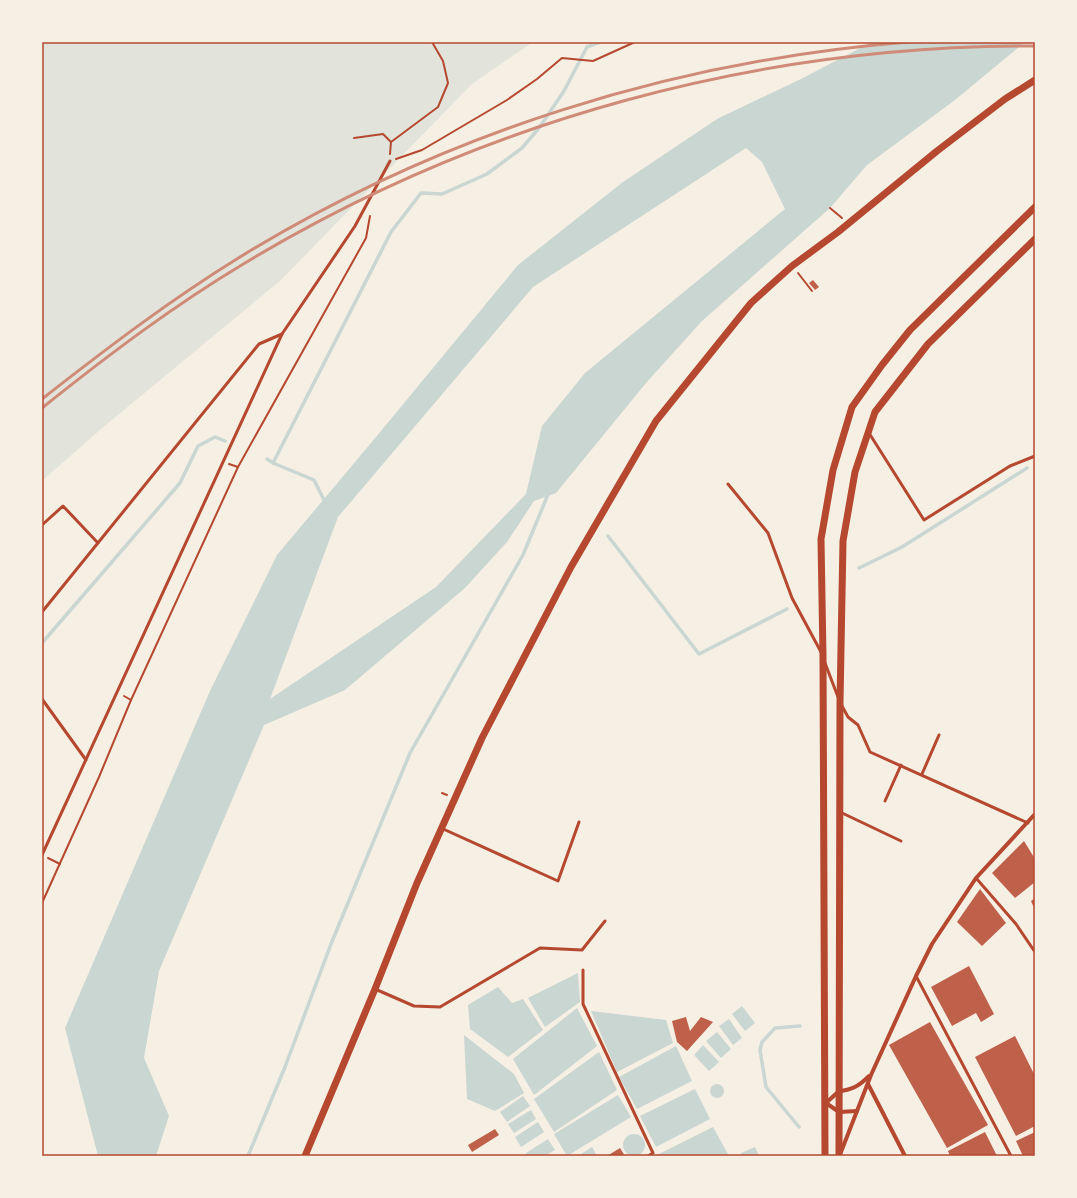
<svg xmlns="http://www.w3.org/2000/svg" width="1077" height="1198" viewBox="0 0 1077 1198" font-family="'Playfair Display',serif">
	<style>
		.green { fill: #e2e4dc }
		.water { fill: #c9d6d2; fill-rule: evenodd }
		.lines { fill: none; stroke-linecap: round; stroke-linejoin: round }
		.stream { stroke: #c9d6d2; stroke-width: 3.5 }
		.building { fill: #bf614a }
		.path { stroke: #b5482f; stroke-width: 2 }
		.service { stroke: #b5482f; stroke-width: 3 }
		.minor { stroke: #b5482f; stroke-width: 4 }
		.tertiary { stroke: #b5482f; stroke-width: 7 }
		.rail { stroke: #cf8b77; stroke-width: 3 }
		.neatline { fill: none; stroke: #b5482f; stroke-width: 1.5 }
	</style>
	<rect width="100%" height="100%" fill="#f6efe4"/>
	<path class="green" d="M42 42H533L472 84 280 281 101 429 42 481Z"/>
	<g class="water">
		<path d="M872 42H1025L955 100 867 165 830 208 702 321 646 383 556 493 534 501 507 542 465 588 345 690 264 725 159 971 144 1058 169 1116 156 1156H98L65 1028 210 691 277 555 376 437 518 265 623 182 717 119 801 79ZM746 148 762 162 785 209 585 373 542 426 526 494 436 587 270 699 338 517 533 287Z"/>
		<path d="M578 973 580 1002 545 1027 528 998Z"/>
		<path d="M498 987 512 1003 523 999 543 1030 508 1057 470 1029 468 1005Z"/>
		<path d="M742 1006 755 1023 745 1031 732 1014Z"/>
		<path d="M577 1008 597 1046 534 1095 513 1059Z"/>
		<path d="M591 1011 666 1020 673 1043 617 1072Z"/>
		<path d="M729 1019 742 1038 733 1045 719 1026Z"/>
		<path d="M717 1032 731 1049 721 1058 706 1041Z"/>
		<path d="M464 1035 514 1074 524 1093 495 1111 467 1099Z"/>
		<path d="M703 1045 719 1062 709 1071 694 1055Z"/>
		<path d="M676 1046 692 1081 637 1109 619 1077Z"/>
		<path d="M599 1052 617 1090 554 1132 534 1099Z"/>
		<circle cx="717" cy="1091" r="7"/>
		<path d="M695 1089 710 1119 656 1147 640 1116Z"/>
		<path d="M618 1095 631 1117 567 1156 554 1134Z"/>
		<path d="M523 1096 530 1106 507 1122 500 1112Z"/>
		<path d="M531 1110 536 1119 514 1133 508 1124Z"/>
		<path d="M538 1122 544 1132 521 1147 515 1137Z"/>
		<path d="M713 1127 729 1156 657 1155Z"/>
		<circle cx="634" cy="1145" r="11"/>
		<path d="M548 1139 555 1150 545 1156H527L526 1153Z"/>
		<path d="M592 1147 597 1156H582L581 1154Z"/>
		<path d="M755 1147 759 1156H742L741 1153Z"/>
	</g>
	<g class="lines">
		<g class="stream">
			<path d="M267 459 273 463 391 232 421 193 442 194 487 174 522 148 539 128 564 91 587 47 600 42"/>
			<path d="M273 463 314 480 326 504"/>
			<path d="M608 536 699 654 787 609"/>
			<path d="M859 568 902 547 1027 468"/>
			<path d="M42 643 180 483 198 446 215 437 225 441"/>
			<path d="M799 1127 766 1087 760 1050 762 1042 775 1028 800 1026"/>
			<path d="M248 1156 285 1067 331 944 410 753 523 555 549 492"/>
		</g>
	</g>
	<g class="building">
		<path d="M813 280 819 287 815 290 809 283Z"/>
		<path d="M1024 841 1035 859V882L1015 898 992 873Z"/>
		<path d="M980 889 1006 923 982 946 957 922Z"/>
		<path d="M1035 898V910L1031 901Z"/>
		<path d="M969 966 994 1014 981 1022 976 1013 952 1026 931 987Z"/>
		<path d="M686 1017 690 1031 701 1017 713 1022 687 1051 677 1042 672 1021Z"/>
		<path d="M930 1022 988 1125 947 1148 889 1045Z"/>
		<path d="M1015 1036 1035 1076V1126L1016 1136 975 1057Z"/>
		<path d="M495 1129 499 1135 472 1152 468 1145Z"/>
		<path d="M985 1132 997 1156H950L948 1151Z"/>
		<path d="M1035 1132V1156H1023L1016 1141Z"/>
		<path d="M620 1148 625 1156H607Z"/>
	</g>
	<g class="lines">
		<g class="path">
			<path d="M354 138 383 134 391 142 390 154"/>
			<path d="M391 142 438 107 448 83 443 61 432 42"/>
			<path d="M396 159 422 150 507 100 537 79 562 58 593 61 635 42"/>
			<path d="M830 208 842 218"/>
			<path d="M798 273 812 291"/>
			<path d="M229 464 238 467"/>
			<path d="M124 696 131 700"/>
			<path d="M442 793 447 795"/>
			<path d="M48 858 60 864"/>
			<path d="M42 903 99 777 131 700 238 467 366 238 370 216"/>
		</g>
		<g class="service">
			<path d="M869 433 924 520 1010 466 1035 456"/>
			<path d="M728 484 768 533 792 598 821 652"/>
			<path d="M42 525 63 506 98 543"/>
			<path d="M42 612 259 344 282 334"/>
			<path d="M825 663 838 697"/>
			<path d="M42 699 86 760"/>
			<path d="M842 706 848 717 858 725 870 752 1028 823"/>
			<path d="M922 774 939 735"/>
			<path d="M885 801 901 765"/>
			<path d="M840 812 901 841"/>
			<path d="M441 828 558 881 579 822"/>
			<path d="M42 855 282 334 355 226 390 161"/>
			<path d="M976 878 1016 924 1035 952"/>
			<path d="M583 970V1004L653 1153 648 1156"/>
			<path d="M916 976 1011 1156"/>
			<path d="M375 989 414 1006 440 1007 540 948 582 950 605 921"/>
		</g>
		<g class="minor">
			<path d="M868 1084 905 1156"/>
			<path d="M857 1111 839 1112 826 1103 839 1091C853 1090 860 1085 869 1076"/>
			<path d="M841 1152 871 1075 916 976 932 944 976 878 1035 814"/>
		</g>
		<g class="tertiary">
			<path d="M305 1156 375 989 417 883 482 738 571 567 656 421 751 303 792 266 838 232 937 151 1005 99 1035 80"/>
			<path d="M825 1156 823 657 821 539 833 470 852 407 882 365 910 330 1035 207"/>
			<path d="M839 1156 840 702 843 541 855 472 875 412 928 344 1035 239"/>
		</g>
		<g class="rail">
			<path d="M42 399C106 349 170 300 240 257 442 133 673 61 908 42"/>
			<path d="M42 408C107 356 173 306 245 263 482 120 758 45 1035 46"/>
		</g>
	</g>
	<rect width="1077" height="1198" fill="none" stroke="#f6efe4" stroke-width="86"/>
	<rect x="43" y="43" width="991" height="1112" class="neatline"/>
</svg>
